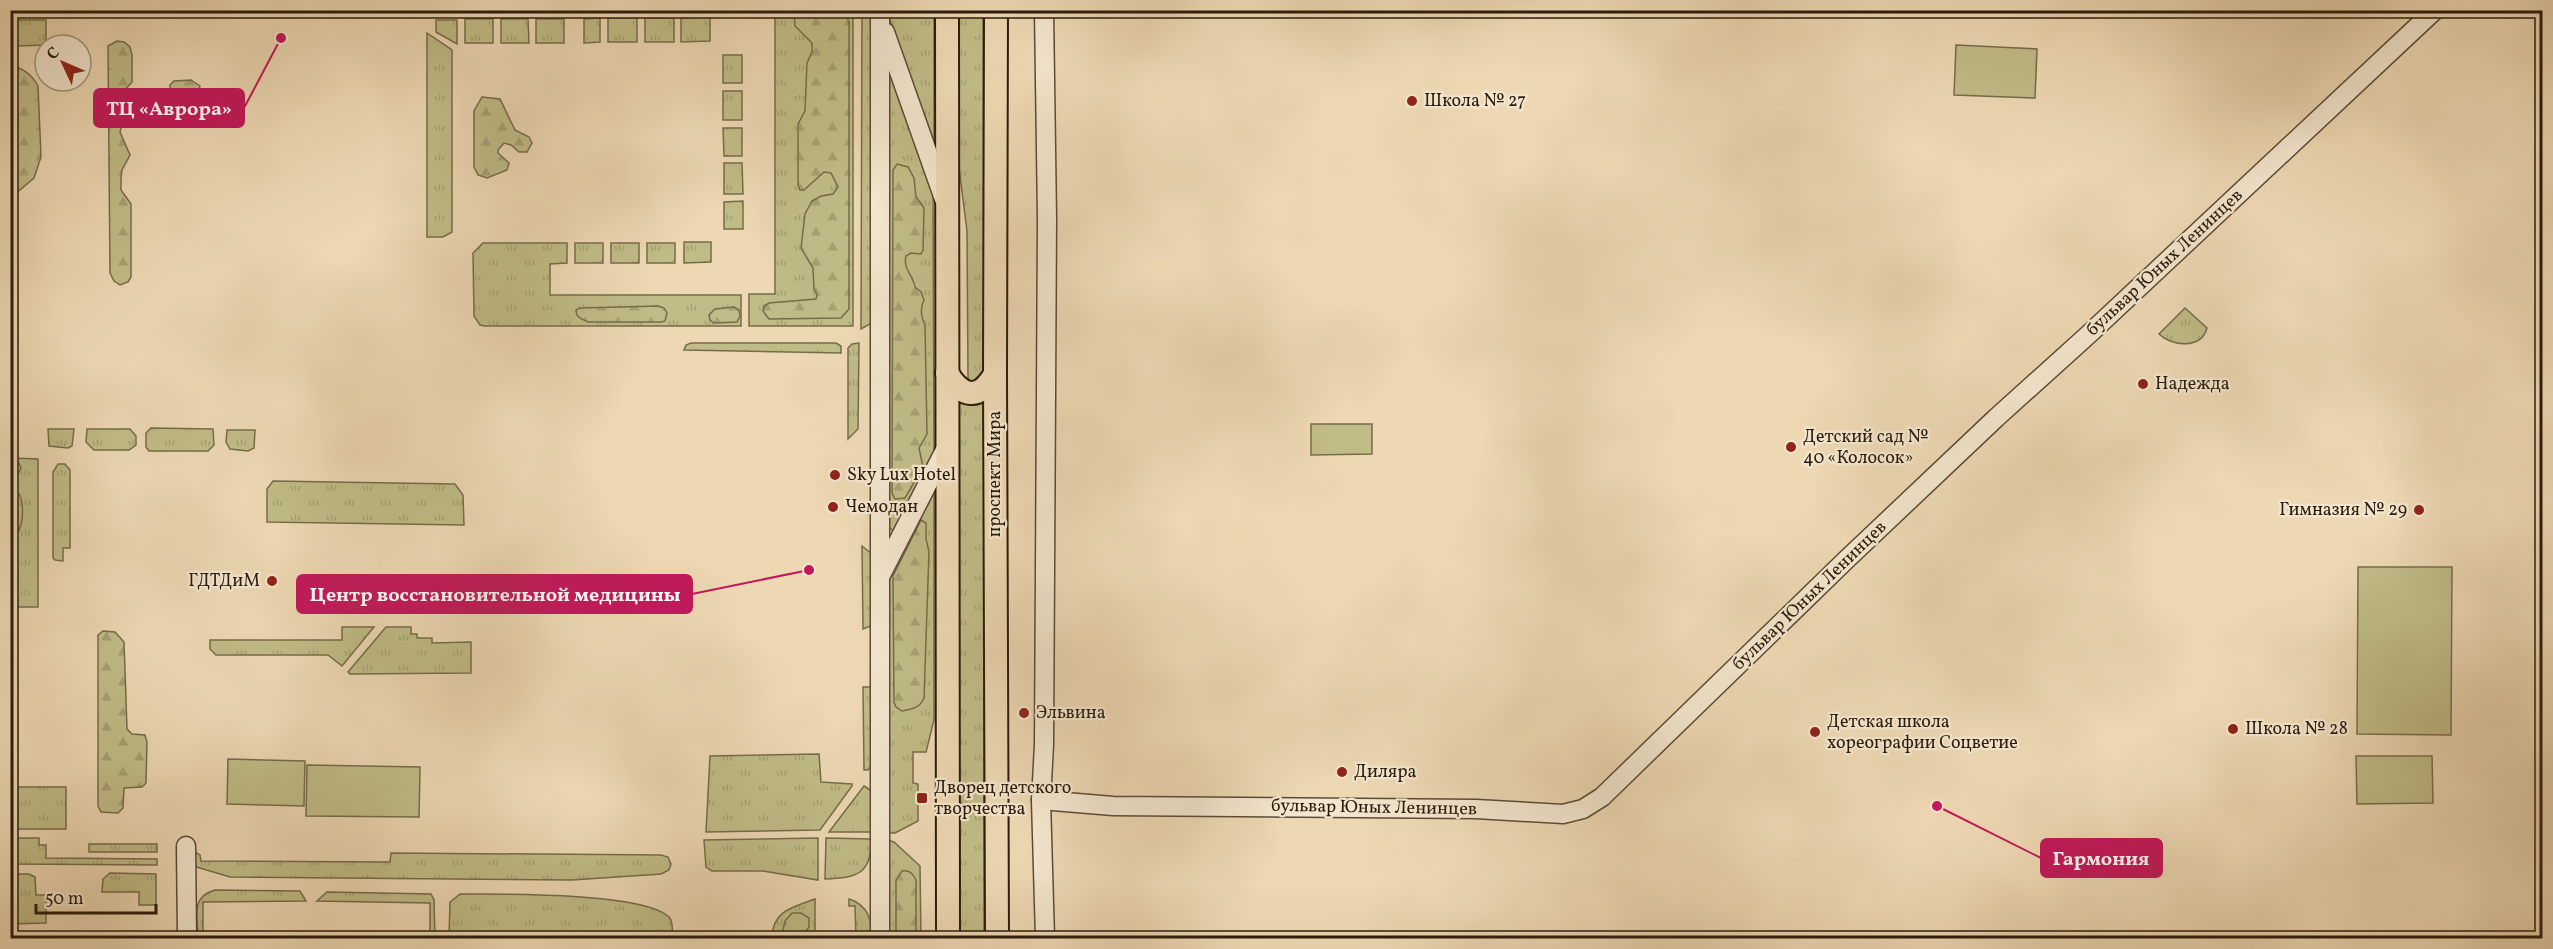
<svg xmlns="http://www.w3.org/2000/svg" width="2553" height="949" viewBox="0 0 2553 949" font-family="Vollkorn,serif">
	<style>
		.grass { fill: url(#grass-tufts); stroke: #766c4a; stroke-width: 1.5 }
		.forest { fill: url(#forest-firs); stroke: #766c4a; stroke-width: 1.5 }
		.park { fill: #c0bc87; stroke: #766c4a; stroke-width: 1.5 }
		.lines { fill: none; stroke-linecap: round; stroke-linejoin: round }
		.minor-casing { stroke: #5c4a36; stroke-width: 21 }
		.major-casing { stroke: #2b1b0c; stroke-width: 26 }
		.minor { stroke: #f3e6ce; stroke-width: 18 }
		.major { stroke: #edd8b3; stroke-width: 22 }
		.poi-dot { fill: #8f2418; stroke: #f3e6ce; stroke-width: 2 }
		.labels { text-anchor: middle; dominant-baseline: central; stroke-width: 4.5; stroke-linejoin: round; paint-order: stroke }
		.poi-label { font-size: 18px; fill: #2b1b0c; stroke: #f3e6ce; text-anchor: start }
		.street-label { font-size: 18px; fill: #2b1b0c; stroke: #f3e6ce }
		.leader { fill: none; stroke: #c2185b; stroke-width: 2 }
		.callout-dot { fill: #c2185b; stroke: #f3e6ce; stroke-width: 2 }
		.callout { fill: #c2185b; stroke: #c2185b; stroke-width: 2 }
		.callout-label { font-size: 20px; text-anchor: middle; font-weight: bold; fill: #fff }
	</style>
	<defs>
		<pattern id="grass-tufts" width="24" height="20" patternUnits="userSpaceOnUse" patternTransform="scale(1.5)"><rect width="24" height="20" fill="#c0bc87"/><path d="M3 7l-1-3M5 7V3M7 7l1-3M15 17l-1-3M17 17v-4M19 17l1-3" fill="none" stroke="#a5a173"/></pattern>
		<pattern id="forest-firs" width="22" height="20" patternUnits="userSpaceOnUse" patternTransform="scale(1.5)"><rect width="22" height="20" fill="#c0bc87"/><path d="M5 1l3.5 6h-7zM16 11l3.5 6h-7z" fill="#a5a173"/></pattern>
	</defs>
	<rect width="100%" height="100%" fill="#edd8b3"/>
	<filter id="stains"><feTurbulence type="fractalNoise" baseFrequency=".00333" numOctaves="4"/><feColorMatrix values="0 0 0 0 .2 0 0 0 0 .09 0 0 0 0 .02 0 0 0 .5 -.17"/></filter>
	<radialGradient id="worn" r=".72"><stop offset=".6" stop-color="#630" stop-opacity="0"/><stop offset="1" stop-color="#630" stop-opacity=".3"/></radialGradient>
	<g class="grass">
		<path d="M872 10 874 317 870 324 861 329 862 11Z"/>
		<path d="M775 11H848L853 15V326H749V294H775Z"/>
		<path d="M887 11H934V141L907 72Z"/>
		<path d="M958 11H983L984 376 970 383 968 378 967 231 958 160Z"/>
		<path d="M710 17V41L681 42V18Z"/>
		<path d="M600 18V42L584 43V19Z"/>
		<rect x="608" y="18" width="29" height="24"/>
		<rect x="645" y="18" width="29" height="24"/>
		<rect x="465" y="19" width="28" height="24"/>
		<path d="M501 19H528L529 43H501Z"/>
		<rect x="536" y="19" width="28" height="24"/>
		<path d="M16 20H46V45L16 46Z"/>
		<path d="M436 20H457V44L436 32Z"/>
		<path d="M427 33 452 50V232L443 237H427Z"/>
		<rect x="723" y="55" width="19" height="28"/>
		<path d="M887 61 933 187 934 456 894 531 888 527Z"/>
		<rect x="723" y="91" width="19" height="29"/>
		<path d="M723 128H742V156H724Z"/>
		<path d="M724 163H742L743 194H724Z"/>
		<path d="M743 201V229H724V202Z"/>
		<path d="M684 242H711V262L684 263Z"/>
		<path d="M483 243H567V263L550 264V295H741V326H485L480 325 474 316 473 253Z"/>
		<rect x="575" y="243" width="28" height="20"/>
		<rect x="611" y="243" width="28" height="20"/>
		<rect x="647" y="243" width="28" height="20"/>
		<path d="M2185 308 2207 328C2201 350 2171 346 2159 334Z"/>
		<path d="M691 343H836L841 346V353L684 350 686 345Z"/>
		<path d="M859 343 858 429 848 439V348L852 344Z"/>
		<path d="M959 400 971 404 984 403V938H959Z"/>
		<path d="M151 428 213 429 214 445 208 451H149L146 447V433Z"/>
		<path d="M48 429H74L72 446 68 448 49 446Z"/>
		<path d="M87 429H130L136 436V445L129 450H94L86 442Z"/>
		<path d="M227 430H255L254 448 248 451 230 449 226 442Z"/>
		<path d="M11 458 38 459V607H11Z"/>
		<path d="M58 464H65L70 470V548H63V561L55 560 53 558V472Z"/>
		<path d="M273 481 455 484 463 495 464 525 267 522V489Z"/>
		<path d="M934 490V720L926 752H913V783L918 784V821L895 833H887V580Z"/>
		<path d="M862 546 872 554 871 626 863 629Z"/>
		<path d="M342 627H374L342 666 328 655H216L210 649V640H342Z"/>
		<path d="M386 627H411V634H417V638H432V643L471 642V673L350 674 348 672Z"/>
		<path d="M863 687H873V763L868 770H864Z"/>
		<path d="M819 754 821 782 852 784V786L820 830 706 832 710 756Z"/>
		<path d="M864 786 872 791 871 832H829Z"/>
		<rect x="11" y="787" width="55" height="42"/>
		<path d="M11 838H39V845H46V858L157 859V865L11 864Z"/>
		<path d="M818 838V880L763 871H712L706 867 704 840Z"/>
		<path d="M826 838 871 839C872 874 857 878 825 879Z"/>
		<path d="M887 840 894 842 920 866 921 938H887Z"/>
		<rect x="89" y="844" width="68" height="8"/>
		<path d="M194 851 200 855 201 861 390 862 391 853 661 855 668 857 671 864 669 870 661 874 572 880 230 877 193 866Z"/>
		<path d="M110 873 156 874V905H139V892H102L103 879Z"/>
		<path d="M11 874H29L35 877 36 895H46V923L11 924Z"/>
		<path d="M215 890 300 891 306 901 203 902V938H198C198 917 190 897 215 890Z"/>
		<path d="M327 892 431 894 434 900 435 938H430V903L317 901Z"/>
		<path d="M460 894C498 894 644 892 669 917 674 922 672 932 672 938H449L450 902Z"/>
		<path d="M815 899V938H772C772 911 793 907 815 899Z"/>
		<path d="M849 899C868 905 872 920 872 938H856L855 906H849Z"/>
	</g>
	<g class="forest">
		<path d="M794 11H844L849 22V309L841 318 769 319 763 311 764 306 769 303 816 299 817 295 814 289 813 268 801 248 805 214 812 201 821 196 833 194 838 187 831 173 824 172 804 190H800L798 185V124L805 111 807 63 812 52V43L795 26Z"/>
		<path d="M117 41 124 42 130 47 132 55V82L122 93 129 111 122 123 120 132 130 155 122 170 121 179V190L131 204V277L128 282 120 285 114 281 110 273 108 46Z"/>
		<path d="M11 66C24 68 32 75 38 86L41 157 34 178 14 195 11 212V133L17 130 18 114 11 103Z"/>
		<path d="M191 80 200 86 198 93C190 98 179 101 170 95V85L174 81Z"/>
		<path d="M482 97 500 99 515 130 529 137 532 143 527 152H519L511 145 504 143 498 150V153L509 163 507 170 487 178 478 175 474 167V111Z"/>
		<path d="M897 164 908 167 914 178 916 197 924 208 923 250 921 254 911 253 906 256C903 270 913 275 915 287L921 292 924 300C920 308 921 317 925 325L927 434 919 448 923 467 905 498 895 499 892 493 893 170Z"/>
		<path d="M658 306 664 308 667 313 665 321 661 322H588C582 319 576 318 576 310L580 308Z"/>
		<path d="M734 307 739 310 740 316 737 322 714 323 710 320 709 315 715 309Z"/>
		<path d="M11 461 19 463 21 468C19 473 13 481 14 486 15 491 20 493 21 499 24 511 23 534 11 538Z"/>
		<path d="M921 520 926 523V539L929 551 924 698C920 708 912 709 902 711L896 707 894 702 893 576Z"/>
		<path d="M103 631 115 632 124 642 127 729 132 734 145 735 147 742 146 783 142 787 124 788 123 808 118 813 101 812 98 806V635Z"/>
		<path d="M902 871C910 870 912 873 916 880V938H896V880Z"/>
		<path d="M792 913H801L809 918V927L802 938H781L785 921Z"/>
	</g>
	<g class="park">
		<path d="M1956 45 2037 49 2035 98 1954 95Z"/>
		<path d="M1311 424H1372V454L1311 455Z"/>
		<path d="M2358 567H2452L2451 735 2357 734Z"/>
		<path d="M2356 756H2432L2433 803 2357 804Z"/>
		<path d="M228 759 305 761 304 806 227 804Z"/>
		<path d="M307 765 420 767 419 817 306 816Z"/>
	</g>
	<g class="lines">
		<g class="minor-casing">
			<g id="minor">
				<path d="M1044 10 1047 219 1044 745 1041 800 1045 938"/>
				<path d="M880 15V938"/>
				<path d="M885 32 944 199"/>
				<path d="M881 575 947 446"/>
				<path d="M1041 800 1113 806 1476 809 1563 814 1583 809 1602 797 1847 559 1996 418 2088 335 2435 10"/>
				<path d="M186 846 187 938"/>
			</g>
		</g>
		<g class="major-casing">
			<g id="major">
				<path d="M947 10 948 938"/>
				<path d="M996 10 995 374 997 938"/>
				<path d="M947 373C962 398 979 401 995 374"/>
			</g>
		</g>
		<use href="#minor" class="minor"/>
		<use href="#major" class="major"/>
	</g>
	<g class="poi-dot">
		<circle cx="1412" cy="101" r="6"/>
		<circle cx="2143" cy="384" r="6"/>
		<circle cx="1791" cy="447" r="6"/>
		<circle cx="835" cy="475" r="6"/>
		<circle cx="833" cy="507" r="6"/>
		<circle cx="2419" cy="510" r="6"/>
		<circle cx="272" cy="581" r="6"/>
		<circle cx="1024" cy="713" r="6"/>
		<circle cx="2233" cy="729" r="6"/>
		<circle cx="1815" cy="732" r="6"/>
		<circle cx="1342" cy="772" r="6"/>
		<rect x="916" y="792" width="12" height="12" rx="3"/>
	</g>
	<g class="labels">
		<g class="poi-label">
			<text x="1424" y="101">Школа № 27</text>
			<text x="2155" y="384">Надежда</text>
			<text x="1803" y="437">Детский сад №<tspan x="1803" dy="21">40 «Колосок»</tspan></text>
			<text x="847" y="475">Sky Lux Hotel</text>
			<text x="845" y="507">Чемодан</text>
			<text x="2407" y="510" text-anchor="end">Гимназия № 29</text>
			<text x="260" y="581" text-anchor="end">ГДТДиМ</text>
			<text x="1036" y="713">Эльвина</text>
			<text x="1827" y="722">Детская школа<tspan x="1827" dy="21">хореографии Соцветие</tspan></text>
			<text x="2245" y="729">Школа № 28</text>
			<text x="1354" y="772">Диляра</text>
			<text x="934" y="788">Дворец детского<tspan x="934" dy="21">творчества</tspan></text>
		</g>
		<g class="street-label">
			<text transform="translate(2165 263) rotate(-43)">бульвар Юных Ленинцев</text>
			<text transform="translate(995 474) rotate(-90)">проспект Мира</text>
			<text transform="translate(1810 596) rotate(-44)">бульвар Юных Ленинцев</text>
			<text transform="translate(1374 808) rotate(1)">бульвар Юных Ленинцев</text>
		</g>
	</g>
	<path class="leader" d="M281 38L244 108M809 570L692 594M1937 806L2041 858"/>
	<g class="callout-dot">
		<circle cx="281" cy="38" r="6"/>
		<circle cx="809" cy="570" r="6"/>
		<circle cx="1937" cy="806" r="6"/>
	</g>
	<g class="callout">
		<rect x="94" y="89" width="150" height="38" rx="6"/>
		<rect x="297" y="575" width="395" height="38" rx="6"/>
		<rect x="2041" y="839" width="121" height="38" rx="6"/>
	</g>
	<g class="callout-label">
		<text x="169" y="115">ТЦ «Аврора»</text>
		<text x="495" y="601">Центр восстановительной медицины</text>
		<text x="2101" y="865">Гармония</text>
	</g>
	<rect width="2553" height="949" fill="none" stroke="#edd8b3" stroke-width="36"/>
	<rect x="12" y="12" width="2529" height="925" fill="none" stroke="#2b1b0c" stroke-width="3"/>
	<rect x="18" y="18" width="2517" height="913" fill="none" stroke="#2b1b0c" stroke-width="1.5"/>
	<g transform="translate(63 63) rotate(314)"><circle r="28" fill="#f3e6ce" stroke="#a39580" stroke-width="1.5"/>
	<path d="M0-4.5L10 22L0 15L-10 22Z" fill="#8f2418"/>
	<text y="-9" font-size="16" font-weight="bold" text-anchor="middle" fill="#2b1b0c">С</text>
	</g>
	<path d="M36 904v9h120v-9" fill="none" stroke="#2b1b0c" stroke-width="3"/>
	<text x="45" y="904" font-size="18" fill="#2b1b0c" stroke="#f3e6ce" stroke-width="4.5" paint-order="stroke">50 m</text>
	<rect width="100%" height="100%" filter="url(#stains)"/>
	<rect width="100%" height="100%" fill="url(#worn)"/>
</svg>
